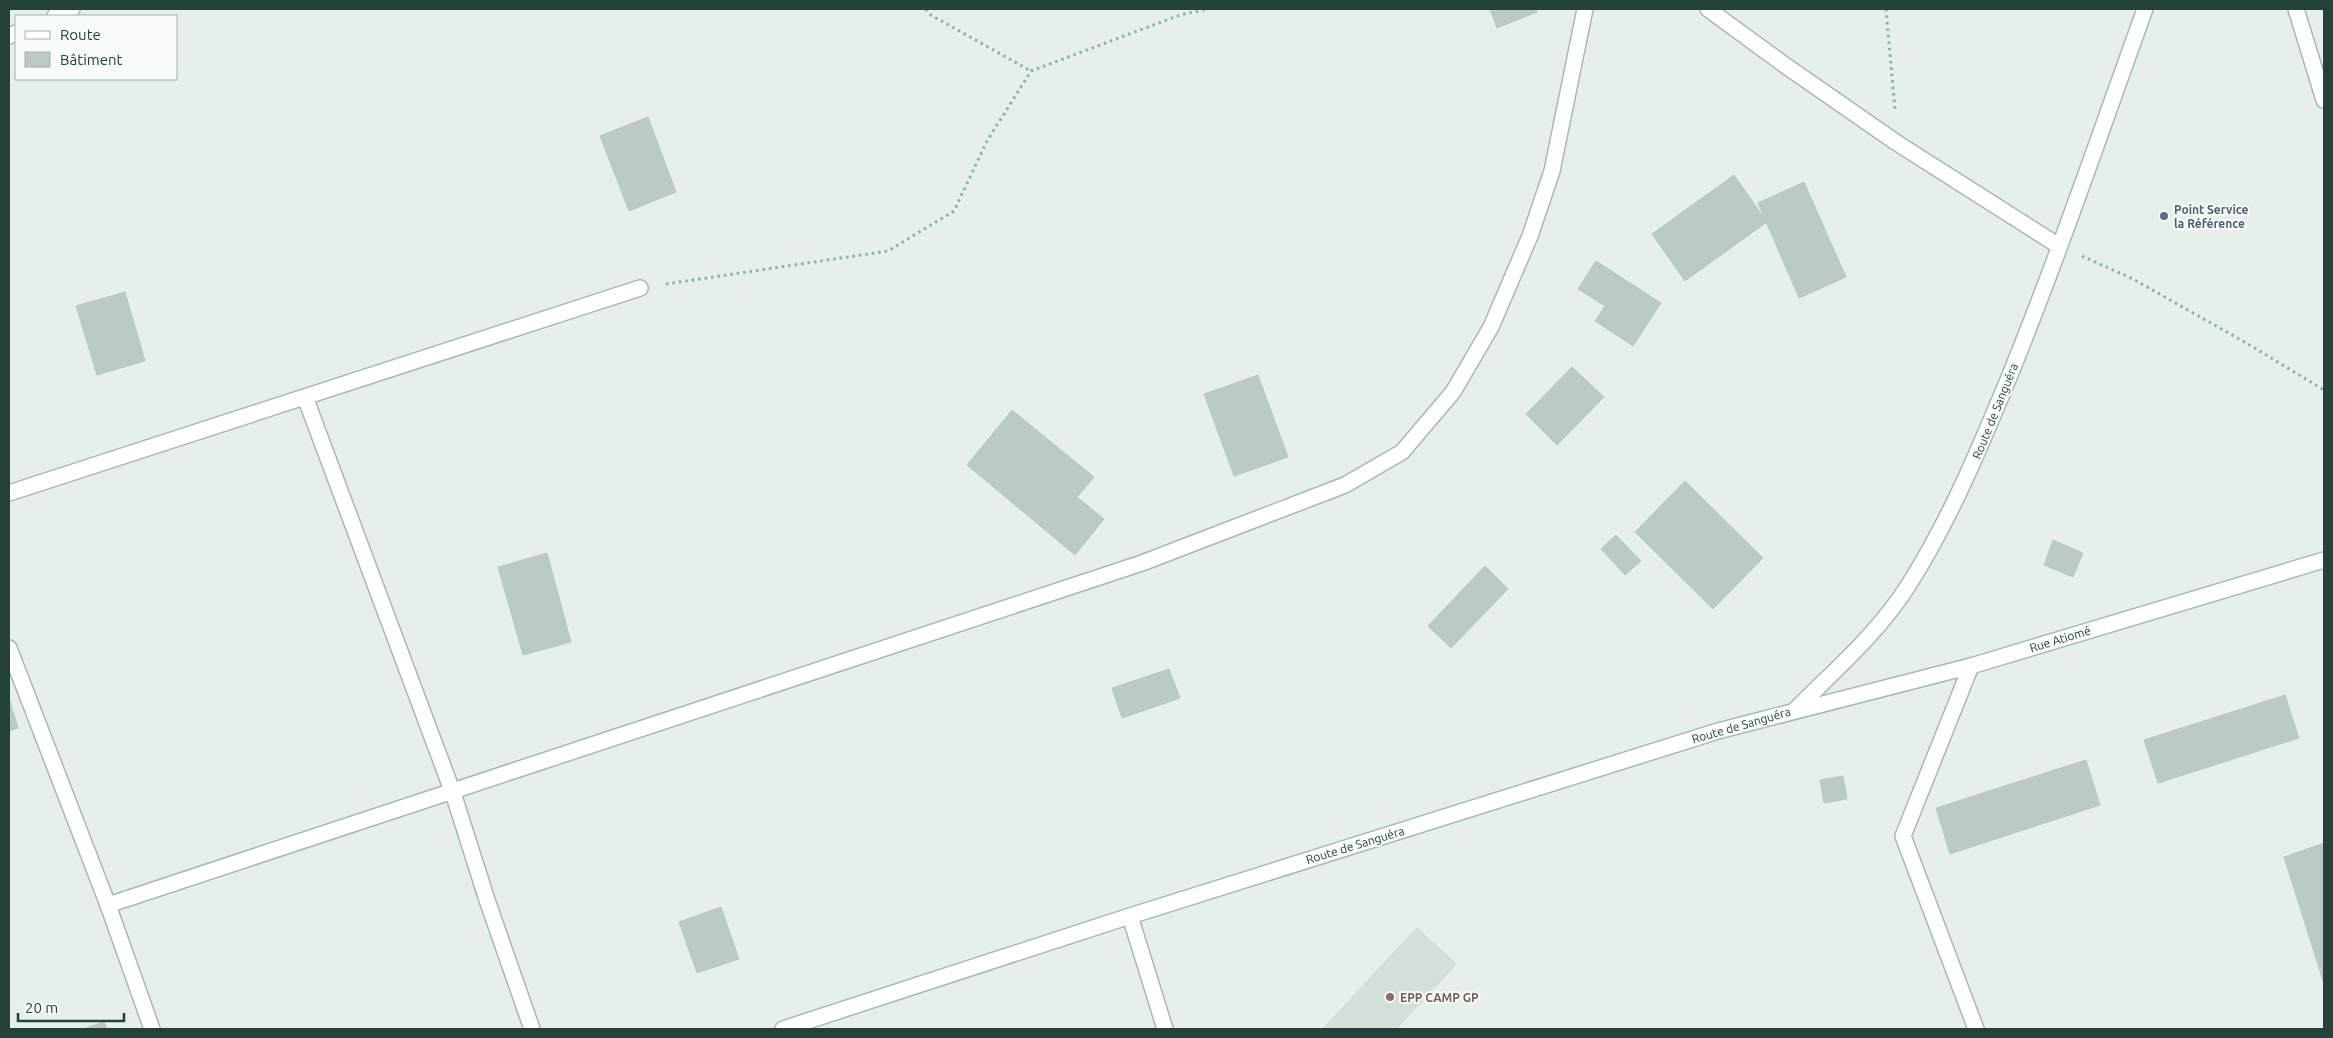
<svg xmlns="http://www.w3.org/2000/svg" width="2333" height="1038" viewBox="0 0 2333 1038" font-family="Ubuntu,sans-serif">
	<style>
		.built { fill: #d4dfda }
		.building { fill: #bbcac4; stroke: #b8c9c2 }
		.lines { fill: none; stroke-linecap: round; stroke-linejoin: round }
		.lane-casing { stroke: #a8b8b2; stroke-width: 18 }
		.street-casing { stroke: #a8b8b2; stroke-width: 18 }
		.secondary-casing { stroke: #a4bbb3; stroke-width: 18 }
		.path { stroke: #86b3a5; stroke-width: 3; stroke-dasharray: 2.5 4; stroke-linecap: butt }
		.lane { stroke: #fff; stroke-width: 15 }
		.street { stroke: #fff; stroke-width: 15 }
		.secondary { stroke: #fff; stroke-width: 15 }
		.service-dot { fill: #5c6f8a; stroke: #f7fbf9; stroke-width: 2 }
		.education-dot { fill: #8d6e63; stroke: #f7fbf9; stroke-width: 2 }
		.labels { text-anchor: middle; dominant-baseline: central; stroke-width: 4; stroke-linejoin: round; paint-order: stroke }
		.service-label { font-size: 12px; font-weight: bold; fill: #4e5e75; stroke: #f7fbf9; text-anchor: start }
		.street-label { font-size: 12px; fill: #24423a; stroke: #f7fbf9 }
		.education-label { font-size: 12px; font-weight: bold; fill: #785e54; stroke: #f7fbf9; text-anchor: start }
	</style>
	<rect width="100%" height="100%" fill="#e6efeb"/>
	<path class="built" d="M1417 927 1457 964 1397 1029H1322Z"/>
	<g class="building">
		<path d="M1490 9H1536L1537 12 1497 28Z"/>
		<path d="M648 117 676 192 629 211 600 136Z"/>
		<path d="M1734 175 1767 222 1685 281 1652 234Z"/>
		<path d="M1804 182 1846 277 1799 298 1758 203Z"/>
		<path d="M1596 261 1661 303 1633 346 1595 321 1605 306 1578 289Z"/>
		<path d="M125 292 145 361 97 375 76 306Z"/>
		<path d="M1572 367 1604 397 1557 445 1526 414Z"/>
		<path d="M1258 375 1288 457 1234 476 1204 394Z"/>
		<path d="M1012 410 1094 477 1077 497 1104 519 1075 555 967 465Z"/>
		<path d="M1685 481 1763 558 1713 609 1635 532Z"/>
		<path d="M1616 535 1641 561 1625 575 1601 549Z"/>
		<path d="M2053 540 2083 553 2073 577 2044 565Z"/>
		<path d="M547 553 571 642 523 655 498 567Z"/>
		<path d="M1485 566 1508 589 1451 648 1428 626Z"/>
		<path d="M1169 669 1180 698 1122 718 1112 688Z"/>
		<path d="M2285 695 2299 738 2158 783 2144 740Z"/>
		<path d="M9 698 18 728 9 731Z"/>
		<path d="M2086 760 2100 805 1950 854 1936 808Z"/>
		<path d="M1843 776 1847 799 1824 803 1820 780Z"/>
		<path d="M2324 843V984L2284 857Z"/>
		<path d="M721 907 739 959 697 973 679 922Z"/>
		<path d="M104 1022 107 1029H83Z"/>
	</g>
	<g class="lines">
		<g class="lane-casing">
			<path id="lane" d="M1971 666 1903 836 1976 1029"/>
		</g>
		<g class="street-casing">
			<g id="street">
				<path d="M1708 9 1786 66 1897 143 2059 246"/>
				<path d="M2296 9 2324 100"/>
				<path d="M55 16 72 9"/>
				<path d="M9 36 16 33"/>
				<path d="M305 397 453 793 487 900 532 1029"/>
				<path d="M9 493 640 288"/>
				<path d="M9 648 108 905 152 1029"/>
				<path d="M108 905 1142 563 1345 485 1402 452 1453 392 1491 327 1530 236 1552 171 1585 9"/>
			</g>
		</g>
		<g class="secondary-casing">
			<g id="secondary">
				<path d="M1796 709C1835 670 1878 633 1908 586 1950 520 1980 447 2010 375 2059 254 2101 131 2145 9"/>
				<path d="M1130 916 1165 1029"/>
				<path d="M783 1029 1130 916 1718 731 1971 666 2324 560"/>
			</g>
		</g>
		<g class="path">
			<path d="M926 9 929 14 1031 71"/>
			<path d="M1886 9 1895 110"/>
			<path d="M2082 256 2133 279 2248 344 2324 390"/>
			<path d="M666 284 888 251 954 211 987 141 1031 71 1180 15 1207 9"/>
		</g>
		<use href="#lane" class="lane"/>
		<use href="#street" class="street"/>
		<use href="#secondary" class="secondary"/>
	</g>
	<circle class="service-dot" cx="2164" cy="216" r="5"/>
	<circle class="education-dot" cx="1390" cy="997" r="5"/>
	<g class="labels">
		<g class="service-label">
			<text x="2174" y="209">Point Service<tspan x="2174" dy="14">la Référence</tspan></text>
		</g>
		<g class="street-label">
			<text transform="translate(1995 411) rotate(-68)">Route de Sanguéra</text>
			<text transform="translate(2060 639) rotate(-17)">Rue Atiomé</text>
			<text transform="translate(1741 725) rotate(-16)">Route de Sanguéra</text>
			<text transform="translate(1355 845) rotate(-17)">Route de Sanguéra</text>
		</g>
		<g class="education-label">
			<text x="1400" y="997">EPP CAMP GP</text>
		</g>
	</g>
	<rect width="2333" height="1038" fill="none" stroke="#24423a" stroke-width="20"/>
	<rect x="15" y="15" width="162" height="65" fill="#f7fbf9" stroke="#a3b1ad"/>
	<rect x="25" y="31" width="25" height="8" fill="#ffffff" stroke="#a3b1ad"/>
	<text x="60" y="40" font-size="15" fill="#24423a">Route</text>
	<rect x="25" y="52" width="25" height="15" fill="#bbcac4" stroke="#a3b1ad"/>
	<text x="60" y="65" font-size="15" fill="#24423a">Bâtiment</text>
	<path d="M18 1013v8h106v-8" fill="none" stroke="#24423a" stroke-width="2.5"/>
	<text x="25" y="1013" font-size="15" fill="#24423a" stroke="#f7fbf9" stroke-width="4" paint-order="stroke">20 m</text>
</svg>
